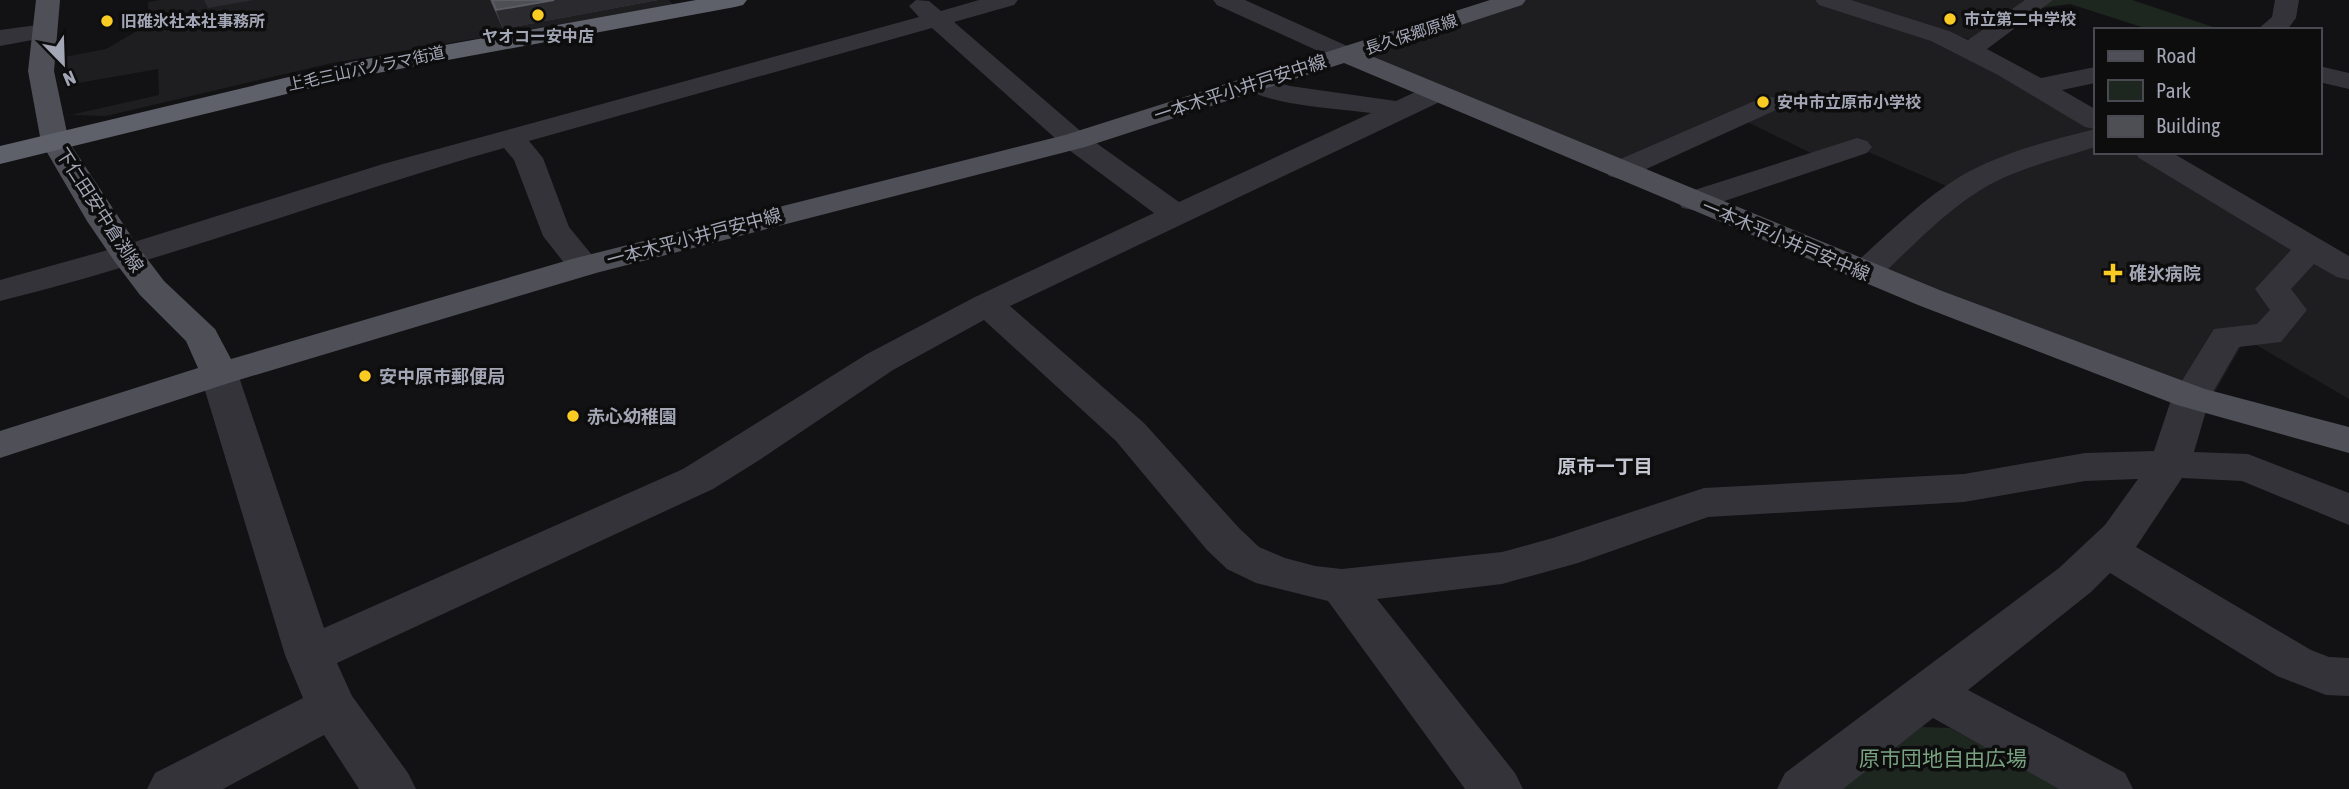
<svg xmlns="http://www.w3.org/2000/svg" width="2349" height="789" viewBox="0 0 2349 789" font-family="'Asap Condensed','Noto Sans JP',sans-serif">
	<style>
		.built { fill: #1e1e21 }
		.green { fill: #1e2620 }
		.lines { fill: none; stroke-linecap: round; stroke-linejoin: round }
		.minor { fill: #333339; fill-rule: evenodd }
		.major { fill: #4f4f58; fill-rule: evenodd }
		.highway { fill: #5e606a; fill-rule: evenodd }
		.wall { fill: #434349 }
		.shaded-wall { fill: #2b2b2f }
		.building { fill: #4e4e55; stroke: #5b5c64; stroke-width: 2 }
		.poi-dot { fill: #facc23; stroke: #0d0d0e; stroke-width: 2.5 }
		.labels { text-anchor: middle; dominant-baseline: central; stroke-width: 7; stroke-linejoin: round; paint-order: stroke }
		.far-poi-label { font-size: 16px; font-weight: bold; fill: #a3a6b5; stroke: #0d0d0e; text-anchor: start }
		.far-street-label { font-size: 16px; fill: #a3a6b5; stroke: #0d0d0e }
		.street-label { font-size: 18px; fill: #a3a6b5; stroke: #0d0d0e }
		.poi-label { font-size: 18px; font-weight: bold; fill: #a3a6b5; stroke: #0d0d0e; text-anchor: start }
		.neighbourhood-label { font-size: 19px; font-weight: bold; fill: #c4c6d1; stroke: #0d0d0e }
		.near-park-label { font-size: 21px; fill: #78a180; stroke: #0d0d0e }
	</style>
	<rect width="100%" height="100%" fill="#121214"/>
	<g class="built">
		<path d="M160 0H669L673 5 332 63 106 116 70 115 159 95 158 69 67 85 64 57 106 49 149 24 148 2Z"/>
		<path d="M1528 0H1813L1935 38 2034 91 2095 128V132L1987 169 1951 188 1850 144 1815 155 1731 114 1632 159H1610L1364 54Z"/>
		<path d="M1838 0H2028L1972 40Z"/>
		<path d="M2095 142V152H2137L2349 277V399L2258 346 2244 341 2213 395 1874 269 1955 201 2000 175Z"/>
	</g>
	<g class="green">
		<path d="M2051 0H2132L2222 30H2151L2070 4 2040 8Z"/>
		<path d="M1922 727 1950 728 2062 789H1837Z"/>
	</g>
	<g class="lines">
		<g class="minor">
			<path d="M916 0 929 1 941 11 979 0H1018L1014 5 954 22 1085 135 1179 202 1371 113C1345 109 1256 105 1242 84L1246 78 1255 76 1290 86 1396 101 1426 87 1436 85 1446 87 1450 93 1446 99 1010 306 1144 423 1239 528 1259 547 1285 558 1315 566 1342 569 1502 552 1553 538 1704 488 1964 474 2085 453 2154 451 2172 397 2209 337 2214 329 2257 324 2270 310 2255 289 2291 250 2139 158 2135 152H2171L2349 256V280L2337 277 2314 264 2291 289 2307 310 2281 342 2239 347 2210 397 2194 452 2248 454 2349 493V525L2242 481 2182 478 2136 547 2311 650 2329 657 2349 658V696L2326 695 2277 676 2110 573 2091 592 1968 690 2125 773 2133 789H2059L1933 718 1843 789H1777L1785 773 2059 568 2105 525 2138 479 2085 481 1964 502 1708 517 1578 563 1502 584 1377 599 1515 773 1523 789H1465L1328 601 1256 583 1227 569 1207 550 1116 441 984 320 893 370 761 459 713 489 337 663 352 696 408 773 416 789H359L324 735 223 789H147L155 773 303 698 285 655 200 374 206 366 219 363 232 366 238 374 324 628 683 469 867 354 975 297 1154 213 1065 147 932 28 529 141 543 158 569 227 601 266 596 273 584 276 572 273 543 236 514 160 504 148C335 196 170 259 0 301V280L115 248 383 164 919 17 909 6Z"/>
			<path d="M1213 0H1245L1356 50 1360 55 1356 60 1347 63 1338 60 1217 5Z"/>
			<path d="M1815 0H1851L1949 31 1968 40 2025 0H2053L1987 49 2041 78 2095 67V83L2062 90 2095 109V147C2064 157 2032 165 2003 178 1953 201 1916 244 1876 280L1864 283 1852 280 1847 273 1852 266C1887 235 1921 200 1961 176 2001 153 2051 140 2095 129L2085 127 1998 75 1931 41 1819 5Z"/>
			<path d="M2275 0H2299L2296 18 2287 30H2257L2272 17Z"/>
			<path d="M45 24 54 26 57 31 54 36 0 46V30Z"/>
			<path d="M2319 66 2349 73V89L2319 82Z"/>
			<path d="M1766 96 1776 98 1780 104 1776 110 1631 176 1620 179 1609 176 1605 170 1609 164Z"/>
			<path d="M1857 138 1867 141 1872 147 1867 153 1704 208 1693 210 1682 208 1677 201 1682 194Z"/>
		</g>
		<path class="major" d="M36 0H60L54 71 69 142 139 248 164 281 215 329 231 359 572 259 1065 135 1490 0H1526L1522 5 1369 55 1942 291 2205 389 2349 427V453L2177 405 1918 305 1344 63 1085 147 596 273 232 382 0 458V431L198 368 186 341 140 295 115 262 87 221 41 142 28 71Z"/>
		<path class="highway" d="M696 0H747L743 5 735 7 356 77 0 164V146L356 61Z"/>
	</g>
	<path class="wall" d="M490 0H658L503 29Z"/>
	<g class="shaded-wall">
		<path d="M204 0H254L208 8Z"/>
		<path d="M554 0H658L503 29 496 10Z"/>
	</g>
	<path class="building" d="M492 0H554L496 10Z"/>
	<g class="poi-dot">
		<circle cx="538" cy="15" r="7"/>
		<circle cx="1950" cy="19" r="7"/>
		<circle cx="107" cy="21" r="7"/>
		<circle cx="1763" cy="102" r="7"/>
		<path d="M2109.5 262.5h7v7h7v7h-7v7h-7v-7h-7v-7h7z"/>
		<circle cx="365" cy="376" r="7"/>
		<circle cx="573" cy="416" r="7"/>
	</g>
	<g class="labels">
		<g class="far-poi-label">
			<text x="1964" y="19">市立第二中学校</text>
			<text x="121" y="21">旧碓氷社本社事務所</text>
			<text x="538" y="36" text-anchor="middle">ヤオコー安中店</text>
			<text x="1777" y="102">安中市立原市小学校</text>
		</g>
		<g class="far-street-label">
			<text transform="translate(1411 34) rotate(-18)">長久保郷原線</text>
			<text transform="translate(366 68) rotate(-12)">上毛三山パノラマ街道</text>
		</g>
		<g class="street-label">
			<text transform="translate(1240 88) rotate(-18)">一本木平小井戸安中線</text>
			<text transform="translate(100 210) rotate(57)">下仁田安中倉渕線</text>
			<text transform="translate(694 237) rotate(-15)">一本木平小井戸安中線</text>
			<text transform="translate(1786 240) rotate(23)">一本木平小井戸安中線</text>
		</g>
		<g class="poi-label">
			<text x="2129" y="273">碓氷病院</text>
			<text x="379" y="376">安中原市郵便局</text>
			<text x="587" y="416">赤心幼稚園</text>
		</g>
		<g class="neighbourhood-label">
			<text x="1605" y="466">原市一丁目</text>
		</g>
		<g class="near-park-label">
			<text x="1943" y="758">原市団地自由広場</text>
		</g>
	</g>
	<rect x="2094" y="28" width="228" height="126" fill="#0d0d0e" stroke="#494a51" stroke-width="2"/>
	<rect x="2108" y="51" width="35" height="10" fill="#4f4f58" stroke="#494a51" stroke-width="2"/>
	<text x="2156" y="63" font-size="21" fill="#a3a6b5">Road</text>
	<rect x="2108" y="80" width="35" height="21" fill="#1e2620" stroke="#494a51" stroke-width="2"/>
	<text x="2156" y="98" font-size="21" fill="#a3a6b5">Park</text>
	<rect x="2108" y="116" width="35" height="21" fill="#4e4e55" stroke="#494a51" stroke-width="2"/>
	<text x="2156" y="133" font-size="21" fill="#a3a6b5">Building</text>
	<g transform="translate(63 63) rotate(157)" stroke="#0d0d0e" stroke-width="5" paint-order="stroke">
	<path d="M0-5L12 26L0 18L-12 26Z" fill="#a3a6b5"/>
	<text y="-10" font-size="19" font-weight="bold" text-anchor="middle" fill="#a3a6b5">N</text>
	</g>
</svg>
